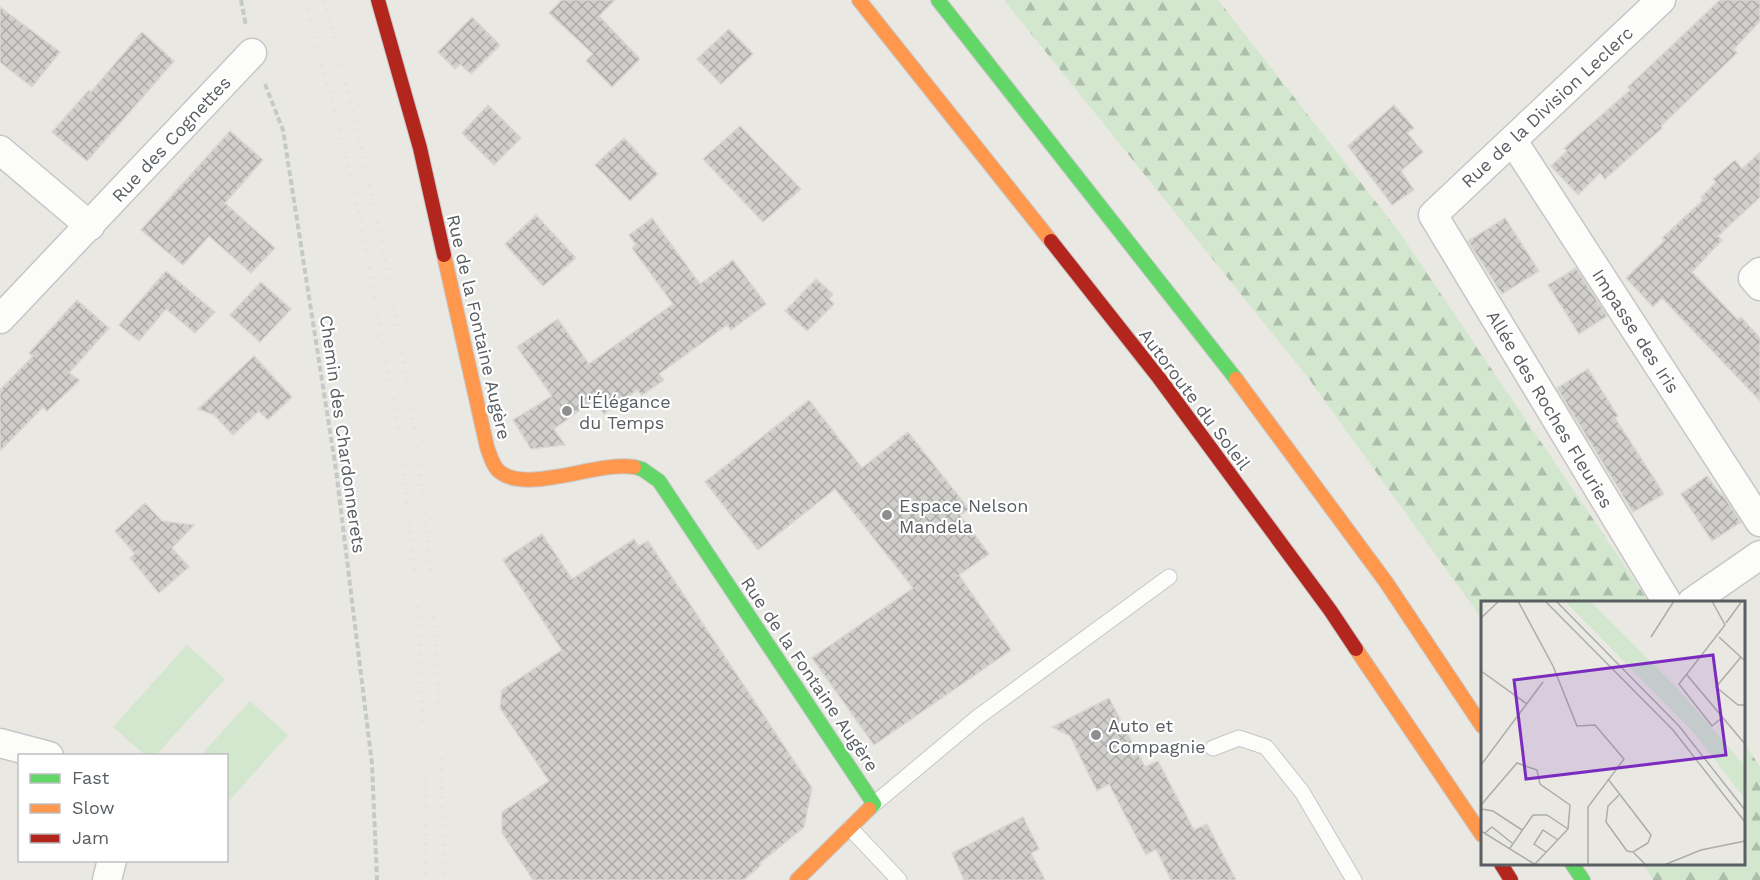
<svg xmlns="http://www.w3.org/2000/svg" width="1760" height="880" viewBox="0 0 1760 880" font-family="'Work Sans',sans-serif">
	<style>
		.grass { fill: #d2e7ce }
		.forest { fill: url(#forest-firs) }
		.building { fill: url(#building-cross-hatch); stroke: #d9d7d2; stroke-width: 1.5 }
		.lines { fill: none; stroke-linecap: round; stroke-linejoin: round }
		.lane-casing { stroke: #c6c6c6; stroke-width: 17 }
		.street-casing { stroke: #c6c6c6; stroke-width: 31 }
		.fast-casing { stroke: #c7c7c7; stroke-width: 16 }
		.slow-casing { stroke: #c7c7c7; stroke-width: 16 }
		.jam-casing { stroke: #c7c7c7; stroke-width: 16 }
		.path { stroke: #c4cac7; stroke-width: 4; stroke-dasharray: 6 3; stroke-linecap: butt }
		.lane { stroke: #fcfcfb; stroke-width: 15 }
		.street { stroke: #fcfcfb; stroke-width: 28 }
		.fast { stroke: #63d668; stroke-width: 14 }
		.slow { stroke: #ff974d; stroke-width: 14 }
		.jam { stroke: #b3261e; stroke-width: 14 }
		.rail { stroke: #e2e2e1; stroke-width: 4.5; stroke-dasharray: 1.5 8; stroke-linecap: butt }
		.poi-dot { fill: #8c8e8f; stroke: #fff; stroke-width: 2 }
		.labels { text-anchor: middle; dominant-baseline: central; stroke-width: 4.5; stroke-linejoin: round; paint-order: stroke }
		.street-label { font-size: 18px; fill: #595e62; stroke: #fff }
		.poi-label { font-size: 18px; fill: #595e62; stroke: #fff; text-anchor: start }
		.inset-road { fill: none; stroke: #acadab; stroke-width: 1.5 }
		.view { fill: #7b2cbf; fill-opacity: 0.15; stroke: #7b2cbf; stroke-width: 3 }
		.inset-edge { fill: none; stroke: #595e62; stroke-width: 3 }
	</style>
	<defs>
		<pattern id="forest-firs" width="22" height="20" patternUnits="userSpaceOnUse" patternTransform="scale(1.5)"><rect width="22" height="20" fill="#d2e7ce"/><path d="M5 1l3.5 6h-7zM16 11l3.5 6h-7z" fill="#adbeab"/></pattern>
		<pattern id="building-cross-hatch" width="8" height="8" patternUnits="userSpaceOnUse" patternTransform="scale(1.5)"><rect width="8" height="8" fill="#d1cfcc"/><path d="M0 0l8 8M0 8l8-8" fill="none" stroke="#adaba9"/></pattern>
	</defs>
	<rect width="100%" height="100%" fill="#eae8e3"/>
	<g class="grass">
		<path d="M187 645 225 679 156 755H145L113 727Z"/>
		<path d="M250 701 288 735 227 803 226 756 201 755Z"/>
	</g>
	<g class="forest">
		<path d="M1004 0H1218L1397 229 1649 602H1482V619L1309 379Z"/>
		<path d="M1744 742 1760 767V880H1653L1643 864H1744Z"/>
	</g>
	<g class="building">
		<path d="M562 0H615L599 16 640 59 612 87 586 61 593 54 549 13Z"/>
		<path d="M1720 0H1760V21L1734 49 1737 53 1661 126 1662 128 1605 179 1600 173 1578 195 1551 166 1567 151 1564 148 1630 90 1628 87Z"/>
		<path d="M0 7 60 52 32 87 0 62Z"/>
		<path d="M472 17 500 45 471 74 460 64 455 69 438 52Z"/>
		<path d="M729 29 753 54 721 84 697 59Z"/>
		<path d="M142 32 174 61 87 161 52 132 89 90 91 92Z"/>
		<path d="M488 105 521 138 494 165 462 133Z"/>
		<path d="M1394 105 1414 128 1407 133 1423 152 1401 171 1414 190 1392 205 1348 146Z"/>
		<path d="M740 126 801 189 763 222 703 159Z"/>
		<path d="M230 131 263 160 225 203 275 248 251 273 209 236 183 265 141 230Z"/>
		<path d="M624 138 658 174 630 201 595 165Z"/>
		<path d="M1760 152V197L1718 236 1722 240 1692 272 1738 320 1741 317 1760 338V401L1662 298 1653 307 1626 278 1664 241 1662 238 1703 200 1701 197 1716 182 1713 179 1735 160 1742 169Z"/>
		<path d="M536 215 576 258 543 286 505 244Z"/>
		<path d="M652 218 700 284 733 260 766 304 731 330 727 325 659 374 664 380 642 395 637 390 604 414 594 400 554 429 565 445 531 449 513 420 552 396 517 347 558 319 589 364 673 304 632 248 636 245 629 235Z"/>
		<path d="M1505 218 1539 271 1502 294 1468 241Z"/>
		<path d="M1576 268 1607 316 1579 334 1548 285Z"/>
		<path d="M166 271 215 312 195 333 166 309 139 341 119 325Z"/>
		<path d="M816 279 833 294 829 299 834 304 807 331 785 311Z"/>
		<path d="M261 282 291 309 260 342 230 315Z"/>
		<path d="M77 300 109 328 69 373 80 380 47 411 43 407 0 451V390L33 356 29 353Z"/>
		<path d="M254 356 292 397 268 420 259 411 233 435 214 415 198 409Z"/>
		<path d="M1588 369 1618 416 1615 418 1664 494 1633 512 1557 388Z"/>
		<path d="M809 400 862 468 908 432 969 509 960 515 989 554 959 575 1011 650 874 745 812 658 913 588 835 489 758 550 705 482Z"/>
		<path d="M1707 476 1721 495 1722 494 1741 522 1712 541 1681 494Z"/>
		<path d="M145 503 162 521 194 525 172 548 189 567 159 593 130 558 135 554 115 531Z"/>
		<path d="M542 534 572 579 634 539 639 546 648 541 812 788 804 827 760 863 761 865 744 880H533L502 833V812L549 781 500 708 502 690 562 650 503 560Z"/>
		<path d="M1109 698 1145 767 1158 761 1194 830 1207 824 1236 880H1171L1156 849 1146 855 1109 784 1097 791 1070 736 1052 727Z"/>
		<path d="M1023 817 1039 849 1031 853 1045 880H964L952 853Z"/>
	</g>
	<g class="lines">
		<g class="lane-casing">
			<g id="lane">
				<path d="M1213 748 1239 738 1266 747 1302 792 1354 880"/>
				<path d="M874 804 978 717 1169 577"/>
				<path d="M850 828 899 880"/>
			</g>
		</g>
		<g class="street-casing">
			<g id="street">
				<path d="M1661 0 1433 215 1667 602"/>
				<path d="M1513 141 1760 522"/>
				<path d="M0 150 90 226"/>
				<path d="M1760 272 1753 278 1760 286"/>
				<path d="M0 319 252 53"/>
				<path d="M1692 602 1760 555"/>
				<path d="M0 743 49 756"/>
				<path d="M107 880 112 860"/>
			</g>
		</g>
		<g class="fast-casing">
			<g id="fast">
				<path d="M938 0 1236 379"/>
				<path d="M634 467 642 469 659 481 874 804 869 809"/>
				<path d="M1572 864 1583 880"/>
			</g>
		</g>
		<g class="slow-casing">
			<g id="slow">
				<path d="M859 0 1051 241"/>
				<path d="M444 255 487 447C490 455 493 467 500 472 528 494 597 461 634 467"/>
				<path d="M1236 379 1386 582 1482 726"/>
				<path d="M1356 649 1482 835"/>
				<path d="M797 880 869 809"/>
			</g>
		</g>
		<g class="jam-casing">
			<g id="jam">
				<path d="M378 0 420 148 444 255"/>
				<path d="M1051 241 1159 378 1330 610 1356 649"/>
				<path d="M1501 864 1511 880"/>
			</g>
		</g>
		<g class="path">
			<path d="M241 0 246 26"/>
			<path d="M265 84 283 130 336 470 372 764 377 880"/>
		</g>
		<use href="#lane" class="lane"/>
		<use href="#street" class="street"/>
		<use href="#fast" class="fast"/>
		<use href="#slow" class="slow"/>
		<use href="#jam" class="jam"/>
		<g class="rail">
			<path d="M305 0 343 143 360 218 399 432 418 605 426 802V880"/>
			<path d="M324 0C360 135 391 271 411 409 429 527 438 647 441 766 442 804 444 842 444 880"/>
		</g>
	</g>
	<g class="poi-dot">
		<circle cx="567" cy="411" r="6"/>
		<circle cx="887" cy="515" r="6"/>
		<circle cx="1096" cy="735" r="6"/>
	</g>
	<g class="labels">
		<g class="street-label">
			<text transform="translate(1547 107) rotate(-43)">Rue de la Division Leclerc</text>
			<text transform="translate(171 139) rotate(-47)">Rue des Cognettes</text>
			<text transform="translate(479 327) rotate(77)">Rue de la Fontaine Augère</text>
			<text transform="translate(1636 331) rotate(57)">Impasse des Iris</text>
			<text transform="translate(1195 399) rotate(53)">Autoroute du Soleil</text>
			<text transform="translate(1550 409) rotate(59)">Allée des Roches Fleuries</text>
			<text transform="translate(343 434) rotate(82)">Chemin des Chardonnerets</text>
			<text transform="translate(810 674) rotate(56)">Rue de la Fontaine Augère</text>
		</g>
		<g class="poi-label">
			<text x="579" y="401">L'Élégance<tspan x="579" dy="21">du Temps</tspan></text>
			<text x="899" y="505">Espace Nelson<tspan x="899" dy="21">Mandela</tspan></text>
			<text x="1108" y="725">Auto et<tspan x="1108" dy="21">Compagnie</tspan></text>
		</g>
	</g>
	<g transform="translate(1481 601)">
		<rect width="264" height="264" fill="#eae8e3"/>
		<path d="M84 0H109L194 85 264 165V198L213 132Z" fill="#d2e7ce"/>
		<path class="inset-road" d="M37 0 72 65 96 125 114 124 143 158 107 206V264M64 0 192 129 264 221M75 0 198 125 264 209M231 0 244 24 198 83 231 125 242 116M0 17 18 0M245 22 261 0M170 36 193 0M238 36 264 60M260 56 235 86 257 104H264M0 70 46 103M206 74 264 143M0 164 62 81M127 178 170 234 167 242 152 251 146 250 125 221 127 205 138 194M0 204 36 162 56 169 59 183 89 204 87 228 54 263M0 208 12 210 41 229M0 230 55 264M4 232 11 226 31 242M29 247 52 214H66L87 228M65 251 53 243 62 229 77 239M152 251 165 264M183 264 220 249 264 240"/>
		<path class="view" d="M232 54 245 154 45 178 33 79Z"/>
		<rect width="264" height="264" class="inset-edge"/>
	</g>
	<rect x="18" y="754" width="210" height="108" fill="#ffffff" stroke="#bdbfc0" stroke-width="1.5"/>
	<rect x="30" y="774" width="30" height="9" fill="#63d668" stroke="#bdbfc0" stroke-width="1.5"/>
	<text x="72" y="784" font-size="18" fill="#595e62">Fast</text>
	<rect x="30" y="804" width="30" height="9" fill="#ff974d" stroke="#bdbfc0" stroke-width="1.5"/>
	<text x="72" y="814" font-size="18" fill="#595e62">Slow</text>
	<rect x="30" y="834" width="30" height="9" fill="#b3261e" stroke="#bdbfc0" stroke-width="1.5"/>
	<text x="72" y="844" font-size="18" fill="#595e62">Jam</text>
</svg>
